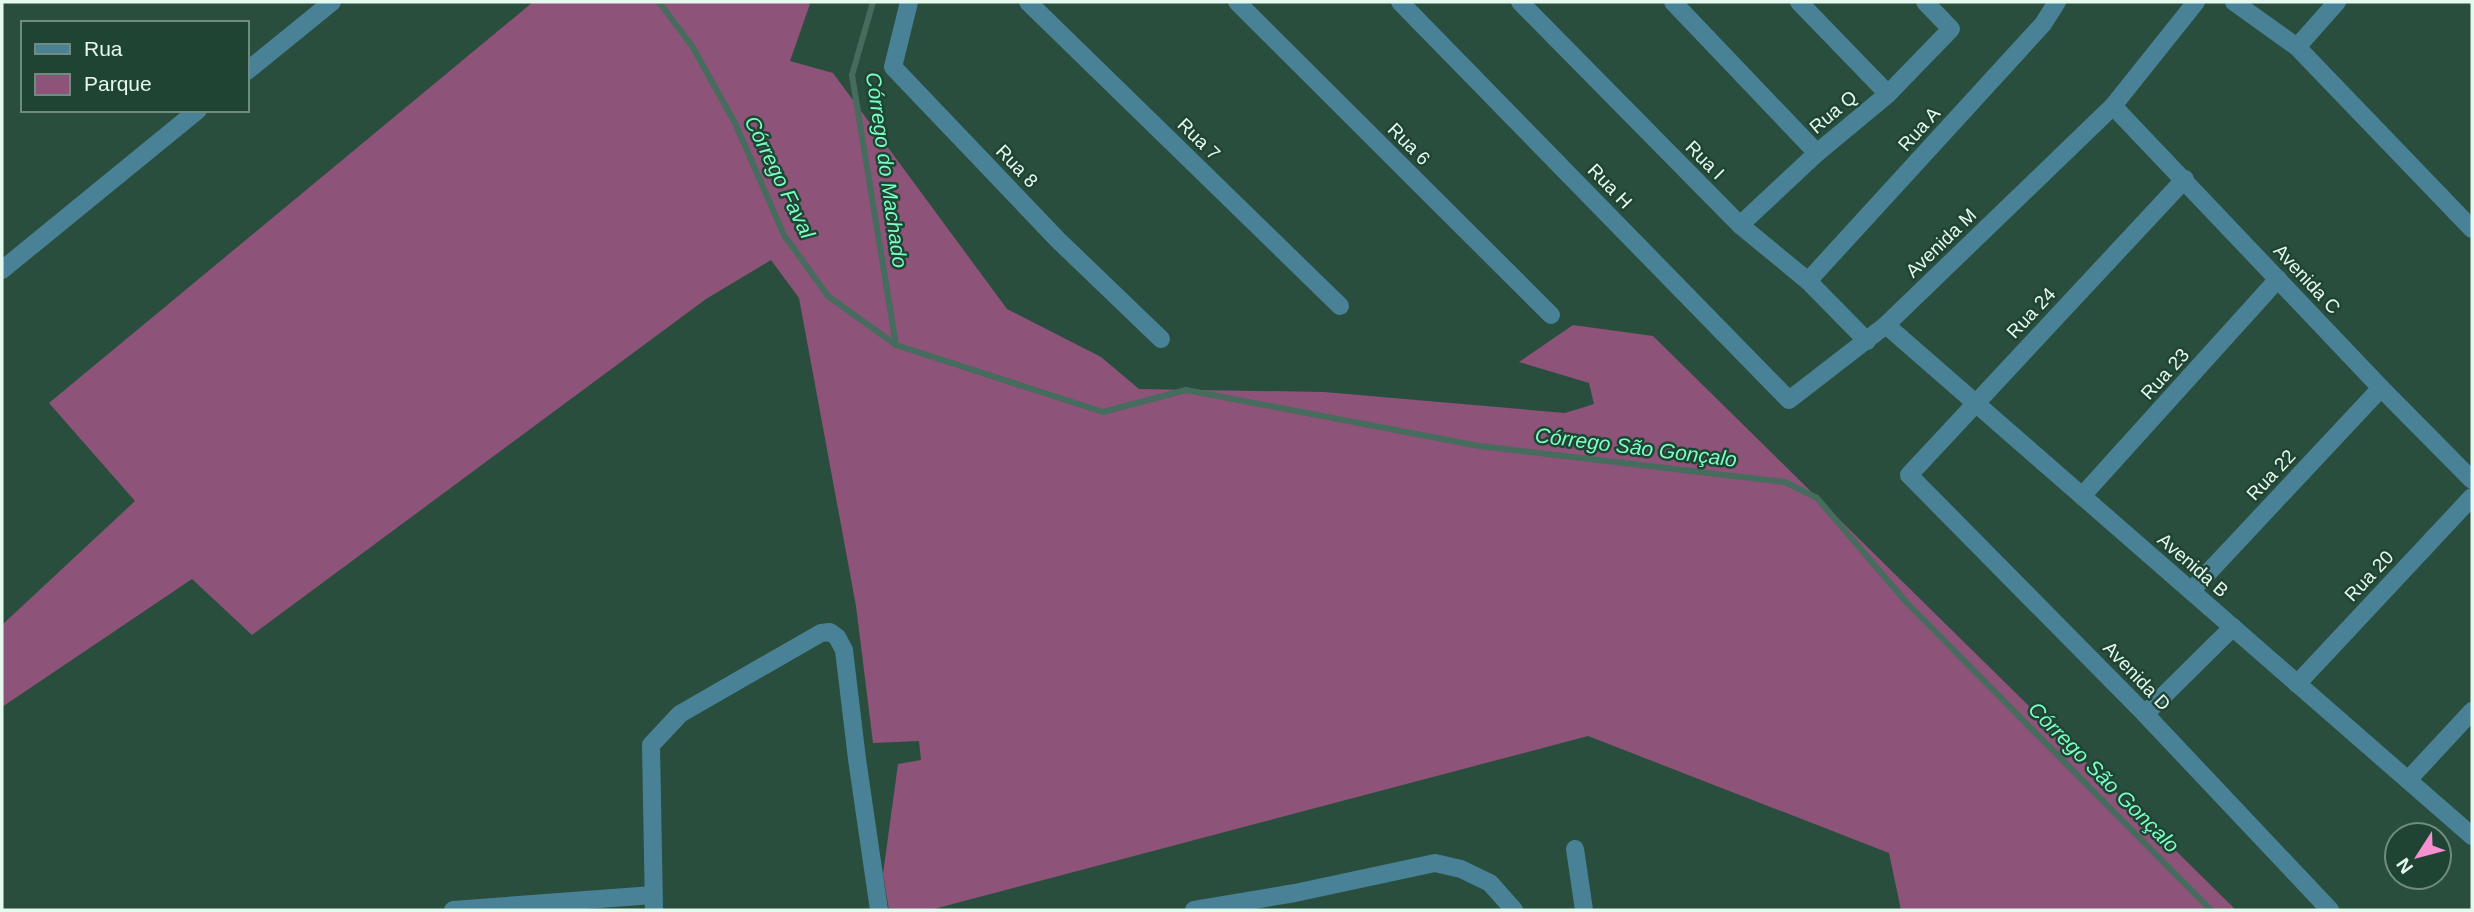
<svg xmlns="http://www.w3.org/2000/svg" width="2474" height="912" viewBox="0 0 2474 912" font-family="Arial,sans-serif">
	<style>
		.green { fill: #8e5378 }
		.lines { fill: none; stroke-linecap: round; stroke-linejoin: round }
		.stream { stroke: #456c5d; stroke-width: 6 }
		.minor { stroke: #498296; stroke-width: 18 }
		.labels { text-anchor: middle; dominant-baseline: central; stroke-width: 5; stroke-linejoin: round; paint-order: stroke }
		.street-label { font-size: 19px; fill: #e5f9ef; stroke: #204433 }
		.water-label { font-size: 21px; font-style: italic; fill: #7afec4; stroke: #204433 }
	</style>
	<rect width="100%" height="100%" fill="#2a4e3e"/>
	<path class="green" d="M533 2H806L810 4 790 61 833 73 1007 309 1101 357 1139 389 1324 392 1565 413 1594 404 1589 383 1519 362 1573 325 1653 336 2236 910H1901L1889 853 1588 736 930 910H889L883 874 898 764 921 760 919 741 873 743 856 606 799 298 771 260 706 299 252 635 192 579 2 707V625L135 501 49 403Z"/>
	<g class="lines">
		<g class="stream">
			<path d="M659 2 692 46 735 123 784 235 828 296 896 345 1103 412 1186 390 1479 446 1785 482 1817 498 1907 603 2211 910"/>
			<path d="M873 2 852 75 896 345"/>
		</g>
		<g class="minor">
			<path d="M909 2 893 67 1058 240 1161 339"/>
			<path d="M1028 2 1340 306"/>
			<path d="M1237 2 1551 315"/>
			<path d="M1400 2 1789 400 1886 325 2113 106 2196 2"/>
			<path d="M1520 2 1740 225 1808 281 1867 341"/>
			<path d="M1673 2 1817 153"/>
			<path d="M1799 2 1888 94"/>
			<path d="M2234 2 2297 47 2472 229"/>
			<path d="M2297 47 2337 2"/>
			<path d="M247 71 332 2"/>
			<path d="M2113 106 2381 388 2472 480"/>
			<path d="M2185 179 1909 475 2145 714 2330 910"/>
			<path d="M1740 225 1817 153 1888 94 1951 29 1925 2"/>
			<path d="M2 270 198 110"/>
			<path d="M1808 281 2043 24 2057 2"/>
			<path d="M1886 325 2472 836"/>
			<path d="M2082 496 2278 279"/>
			<path d="M2191 591 2381 388"/>
			<path d="M2297 684 2472 497"/>
			<path d="M2145 714 2233 627"/>
			<path d="M2408 780 2472 711"/>
			<path d="M1575 849 1584 910"/>
			<path d="M453 910 653 895"/>
			<path d="M654 910 651 745 680 714 821 633 830 632 837 637 844 650 857 759 879 910"/>
			<path d="M1194 910 1295 893 1435 863 1461 869 1490 883 1514 910"/>
		</g>
	</g>
	<g class="labels">
		<g class="street-label">
			<text transform="translate(1833 112) rotate(-40)">Rua Q</text>
			<text transform="translate(1919 129) rotate(-48)">Rua A</text>
			<text transform="translate(1199 139) rotate(44)">Rua 7</text>
			<text transform="translate(1409 144) rotate(45)">Rua 6</text>
			<text transform="translate(1705 160) rotate(45)">Rua I</text>
			<text transform="translate(1017 166) rotate(46)">Rua 8</text>
			<text transform="translate(1610 186) rotate(46)">Rua H</text>
			<text transform="translate(1941 243) rotate(-44)">Avenida M</text>
			<text transform="translate(2307 279) rotate(47)">Avenida C</text>
			<text transform="translate(2031 313) rotate(-47)">Rua 24</text>
			<text transform="translate(2165 374) rotate(-48)">Rua 23</text>
			<text transform="translate(2271 475) rotate(-47)">Rua 22</text>
			<text transform="translate(2193 565) rotate(41)">Avenida B</text>
			<text transform="translate(2369 576) rotate(-47)">Rua 20</text>
			<text transform="translate(2137 676) rotate(46)">Avenida D</text>
		</g>
		<g class="water-label">
			<text transform="translate(887 170) rotate(82)">Córrego do Machado</text>
			<text transform="translate(780 177) rotate(64)">Córrego Faval</text>
			<text transform="translate(1636 447) rotate(7)">Córrego São Gonçalo</text>
			<text transform="translate(2104 777) rotate(45)">Córrego São Gonçalo</text>
		</g>
	</g>
	<rect width="2474" height="912" fill="none" stroke="#e5f9ef" stroke-width="7"/>
	<rect x="21" y="21" width="228" height="91" fill="#204433" stroke="#6f8c7e" stroke-width="2"/>
	<rect x="35" y="44" width="35" height="10" fill="#498296" stroke="#6f8c7e" stroke-width="2"/>
	<text x="84" y="56" font-size="21" fill="#e5f9ef">Rua</text>
	<rect x="35" y="74" width="35" height="21" fill="#8e5378" stroke="#6f8c7e" stroke-width="2"/>
	<text x="84" y="91" font-size="21" fill="#e5f9ef">Parque</text>
	<g transform="translate(2418 856) rotate(234)"><circle r="33" fill="#204433" stroke="#6f8c7e" stroke-width="2"/>
	<path d="M0-5L12 26L0 18L-12 26Z" fill="#f690d0"/>
	<text y="-10" font-size="19" font-weight="bold" text-anchor="middle" fill="#e5f9ef">N</text>
	</g>
</svg>
